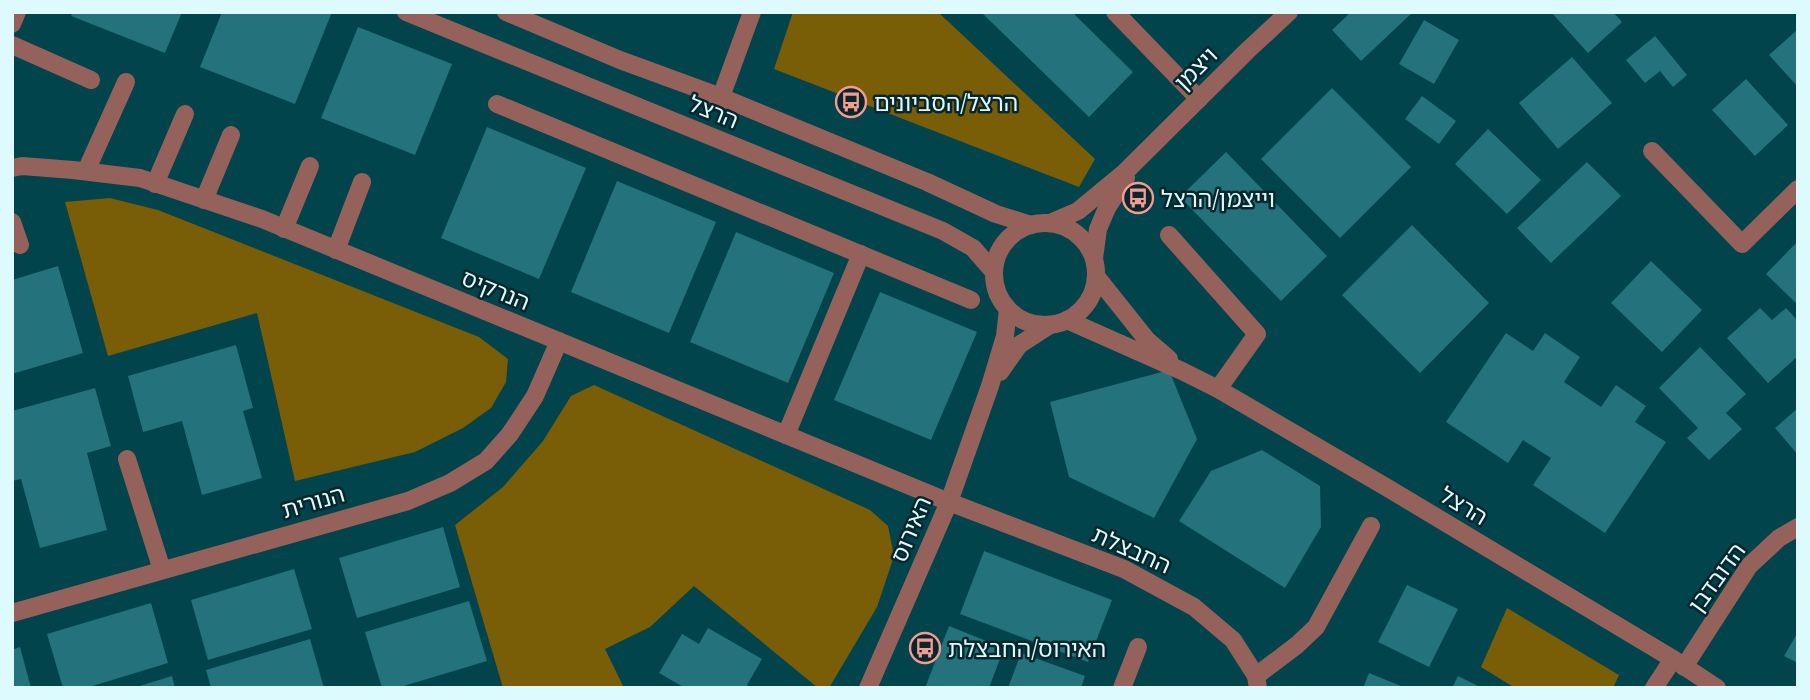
<svg xmlns="http://www.w3.org/2000/svg" width="1810" height="700" viewBox="0 0 1810 700" font-family="'Noto Serif','Noto Sans Hebrew',serif">
	<style>
		.green { fill: #7a5d07 }
		.building { fill: #23727c }
		.lines { fill: none; stroke-linecap: round; stroke-linejoin: round }
		.minor { stroke: #95625b; stroke-width: 18 }
		.labels { text-anchor: middle; dominant-baseline: central; stroke-width: 5; stroke-linejoin: round; paint-order: stroke }
		.street-label { font-size: 23px; fill: #ddfafe; stroke: #07272c }
		.poi-label { font-size: 23px; fill: #ddfafe; stroke: #07272c; text-anchor: start }
	</style>
	<rect width="100%" height="100%" fill="#01444b"/>
	<g class="green">
		<path d="M793 12H938L1095 159 1079 187 774 69Z"/>
		<path d="M110 198 158 210 479 337 508 359 506 382 491 408 463 428 415 452 295 481 257 313 108 356 65 202Z"/>
		<path d="M594 385 870 510 888 526 894 556 877 607 829 688H818L694 586 650 627 605 649 624 688H503L455 525 503 487 543 441 571 396Z"/>
		<path d="M1507 608 1619 675 1613 688H1515L1481 667Z"/>
	</g>
	<g class="building">
		<path d="M73 12H182L165 53 71 16Z"/>
		<path d="M222 12H332L295 104 200 67Z"/>
		<path d="M981 12H1072L1133 72 1089 117Z"/>
		<path d="M1351 12H1413L1361 61 1332 30Z"/>
		<path d="M1551 12H1613L1622 22 1588 53Z"/>
		<path d="M1424 20 1459 40 1434 84 1399 64Z"/>
		<path d="M358 27 452 64 415 155 321 118Z"/>
		<path d="M1798 29V87L1769 55Z"/>
		<path d="M1655 36 1687 75 1673 87 1660 71 1645 83 1626 60Z"/>
		<path d="M1572 57 1612 103 1558 149 1519 103Z"/>
		<path d="M1746 79 1788 125 1755 156 1712 110Z"/>
		<path d="M1332 88 1411 167 1340 238 1261 159Z"/>
		<path d="M1422 96 1456 121 1439 144 1405 119Z"/>
		<path d="M487 127 586 168 539 279 441 238Z"/>
		<path d="M1488 129 1541 180 1507 214 1455 164Z"/>
		<path d="M1226 152 1327 256 1281 301 1180 197Z"/>
		<path d="M1587 162 1621 196 1551 263 1517 228Z"/>
		<path d="M617 181 716 222 669 333 571 292Z"/>
		<path d="M1412 225 1489 303 1420 373 1342 295Z"/>
		<path d="M736 232 834 273 788 383 690 342Z"/>
		<path d="M1798 241V305L1766 274Z"/>
		<path d="M1651 261 1702 310 1662 352 1611 303Z"/>
		<path d="M58 266 83 353 12 374V280Z"/>
		<path d="M880 292 977 332 931 440 834 400Z"/>
		<path d="M1760 308 1772 320 1786 308 1798 321V356L1768 383 1727 338Z"/>
		<path d="M1506 333 1533 351 1545 333 1580 357 1564 382 1601 407 1616 385 1646 406 1635 422 1666 442 1605 533 1533 485 1551 458 1523 440 1508 463 1446 422Z"/>
		<path d="M236 345 253 408 243 411 262 478 202 495 182 421 143 432 128 376Z"/>
		<path d="M1700 347 1746 394 1726 413 1742 429 1709 460 1687 438 1698 428 1659 388Z"/>
		<path d="M1169 370 1197 439 1154 518 1069 477 1050 402Z"/>
		<path d="M95 388 111 446 87 453 107 530 40 548 21 479 12 481V411Z"/>
		<path d="M1798 408V455L1775 428Z"/>
		<path d="M1262 450 1320 486 1321 527 1285 588 1179 521 1211 471Z"/>
		<path d="M443 527 460 587 357 618 339 558Z"/>
		<path d="M984 551 1112 600 1088 662 960 614Z"/>
		<path d="M294 569 312 629 208 660 191 600Z"/>
		<path d="M1407 585 1458 609 1429 667 1378 642Z"/>
		<path d="M469 601 487 661 397 688H382L365 632Z"/>
		<path d="M151 603 168 663 86 688H63L47 634Z"/>
		<path d="M949 626 1004 648 989 688H925Z"/>
		<path d="M708 628 762 659 747 685 752 688H685L659 673 682 634 699 644Z"/>
		<path d="M1798 632V663L1784 656Z"/>
		<path d="M310 639 324 688H211L206 670Z"/>
		<path d="M20 647 31 688H12V650Z"/>
		<path d="M1021 653 1085 676 1081 688H1008Z"/>
		<path d="M1369 673 1406 688H1363Z"/>
		<path d="M172 676 175 688H137L136 687Z"/>
		<path d="M1458 676 1482 688H1452Z"/>
	</g>
	<g class="lines">
		<g class="minor">
			<path d="M406 12 943 231 973 248 994 272"/>
			<path d="M506 12 620 60 721 97 927 182 996 214 1031 225"/>
			<path d="M1115 12 1199 99"/>
			<path d="M12 24 17 12"/>
			<path d="M12 45 91 80"/>
			<path d="M721 97 752 12"/>
			<path d="M497 104 971 300"/>
			<path d="M1652 151 1742 244 1798 189"/>
			<path d="M12 168 22 166 73 170 140 178 262 219 949 502 1124 569 1194 607 1233 640 1256 676 1258 688"/>
			<path d="M86 171 126 82"/>
			<path d="M155 184 185 114"/>
			<path d="M204 200 231 135"/>
			<path d="M12 222 20 245"/>
			<path d="M1050 223 1078 211 1124 173 1248 50 1289 12"/>
			<circle cx="1045" cy="274" r="51"/>
			<path d="M284 229 310 166"/>
			<path d="M1169 235 1257 334 1218 389"/>
			<path d="M336 250 362 182"/>
			<path d="M1094 258 1098 229 1107 208 1126 178"/>
			<path d="M1096 276 1147 340 1169 359"/>
			<path d="M1067 320 1182 371 1218 389 1386 487 1673 659 1717 688"/>
			<path d="M1000 372 1019 345 1050 325"/>
			<path d="M786 435 861 254"/>
			<path d="M127 459 162 570"/>
			<path d="M12 613 408 501 450 483 486 461 510 434 535 396 559 341"/>
			<path d="M1684 667 1749 566 1779 538 1798 527"/>
			<path d="M1256 676 1297 645 1316 627 1371 526"/>
			<path d="M868 688 949 502 990 386 1005 336 1008 309"/>
			<path d="M1122 688 1138 647"/>
			<path d="M1654 688 1673 659"/>
		</g>
	</g>
	<defs>
		<g id="bus-ring" transform="scale(1.575)"><circle r="9.5" fill="#07272c" stroke="#f59c92" stroke-width="1.5"/><path d="M-5-6H5V4H4V6H2V4H-2V6H-4V4H-5ZM-3.5-4V0h7V-4ZM-3.5 1.2v1.5H-2V1.2ZM2 1.2v1.5H3.5V1.2Z" fill="#f59c92"/></g>
	</defs>
	<g fill-rule="evenodd">
		<use href="#bus-ring" x="851" y="102"/>
		<use href="#bus-ring" x="1138" y="198"/>
		<use href="#bus-ring" x="925" y="648"/>
	</g>
	<g class="labels">
		<g class="street-label">
			<text transform="translate(1195 68) rotate(-45)">ויצמן</text>
			<text transform="translate(714 111) rotate(22)">הרצל</text>
			<text transform="translate(496 289) rotate(22)">הנרקיס</text>
			<text transform="translate(313 501) rotate(-16)">הנורית</text>
			<text transform="translate(1464 505) rotate(31)">הרצל</text>
			<text transform="translate(910 529) rotate(-67)">האירוס</text>
			<text transform="translate(1132 549) rotate(24)">החבצלת</text>
			<text transform="translate(1716 577) rotate(-54)">הדובדבן</text>
		</g>
		<g class="poi-label">
			<text x="874" y="102">הרצל/הסביונים</text>
			<text x="1161" y="198">וייצמן/הרצל</text>
			<text x="948" y="648">האירוס/החבצלת</text>
		</g>
	</g>
	<rect width="1810" height="700" fill="none" stroke="#ddfafe" stroke-width="28"/>
</svg>
